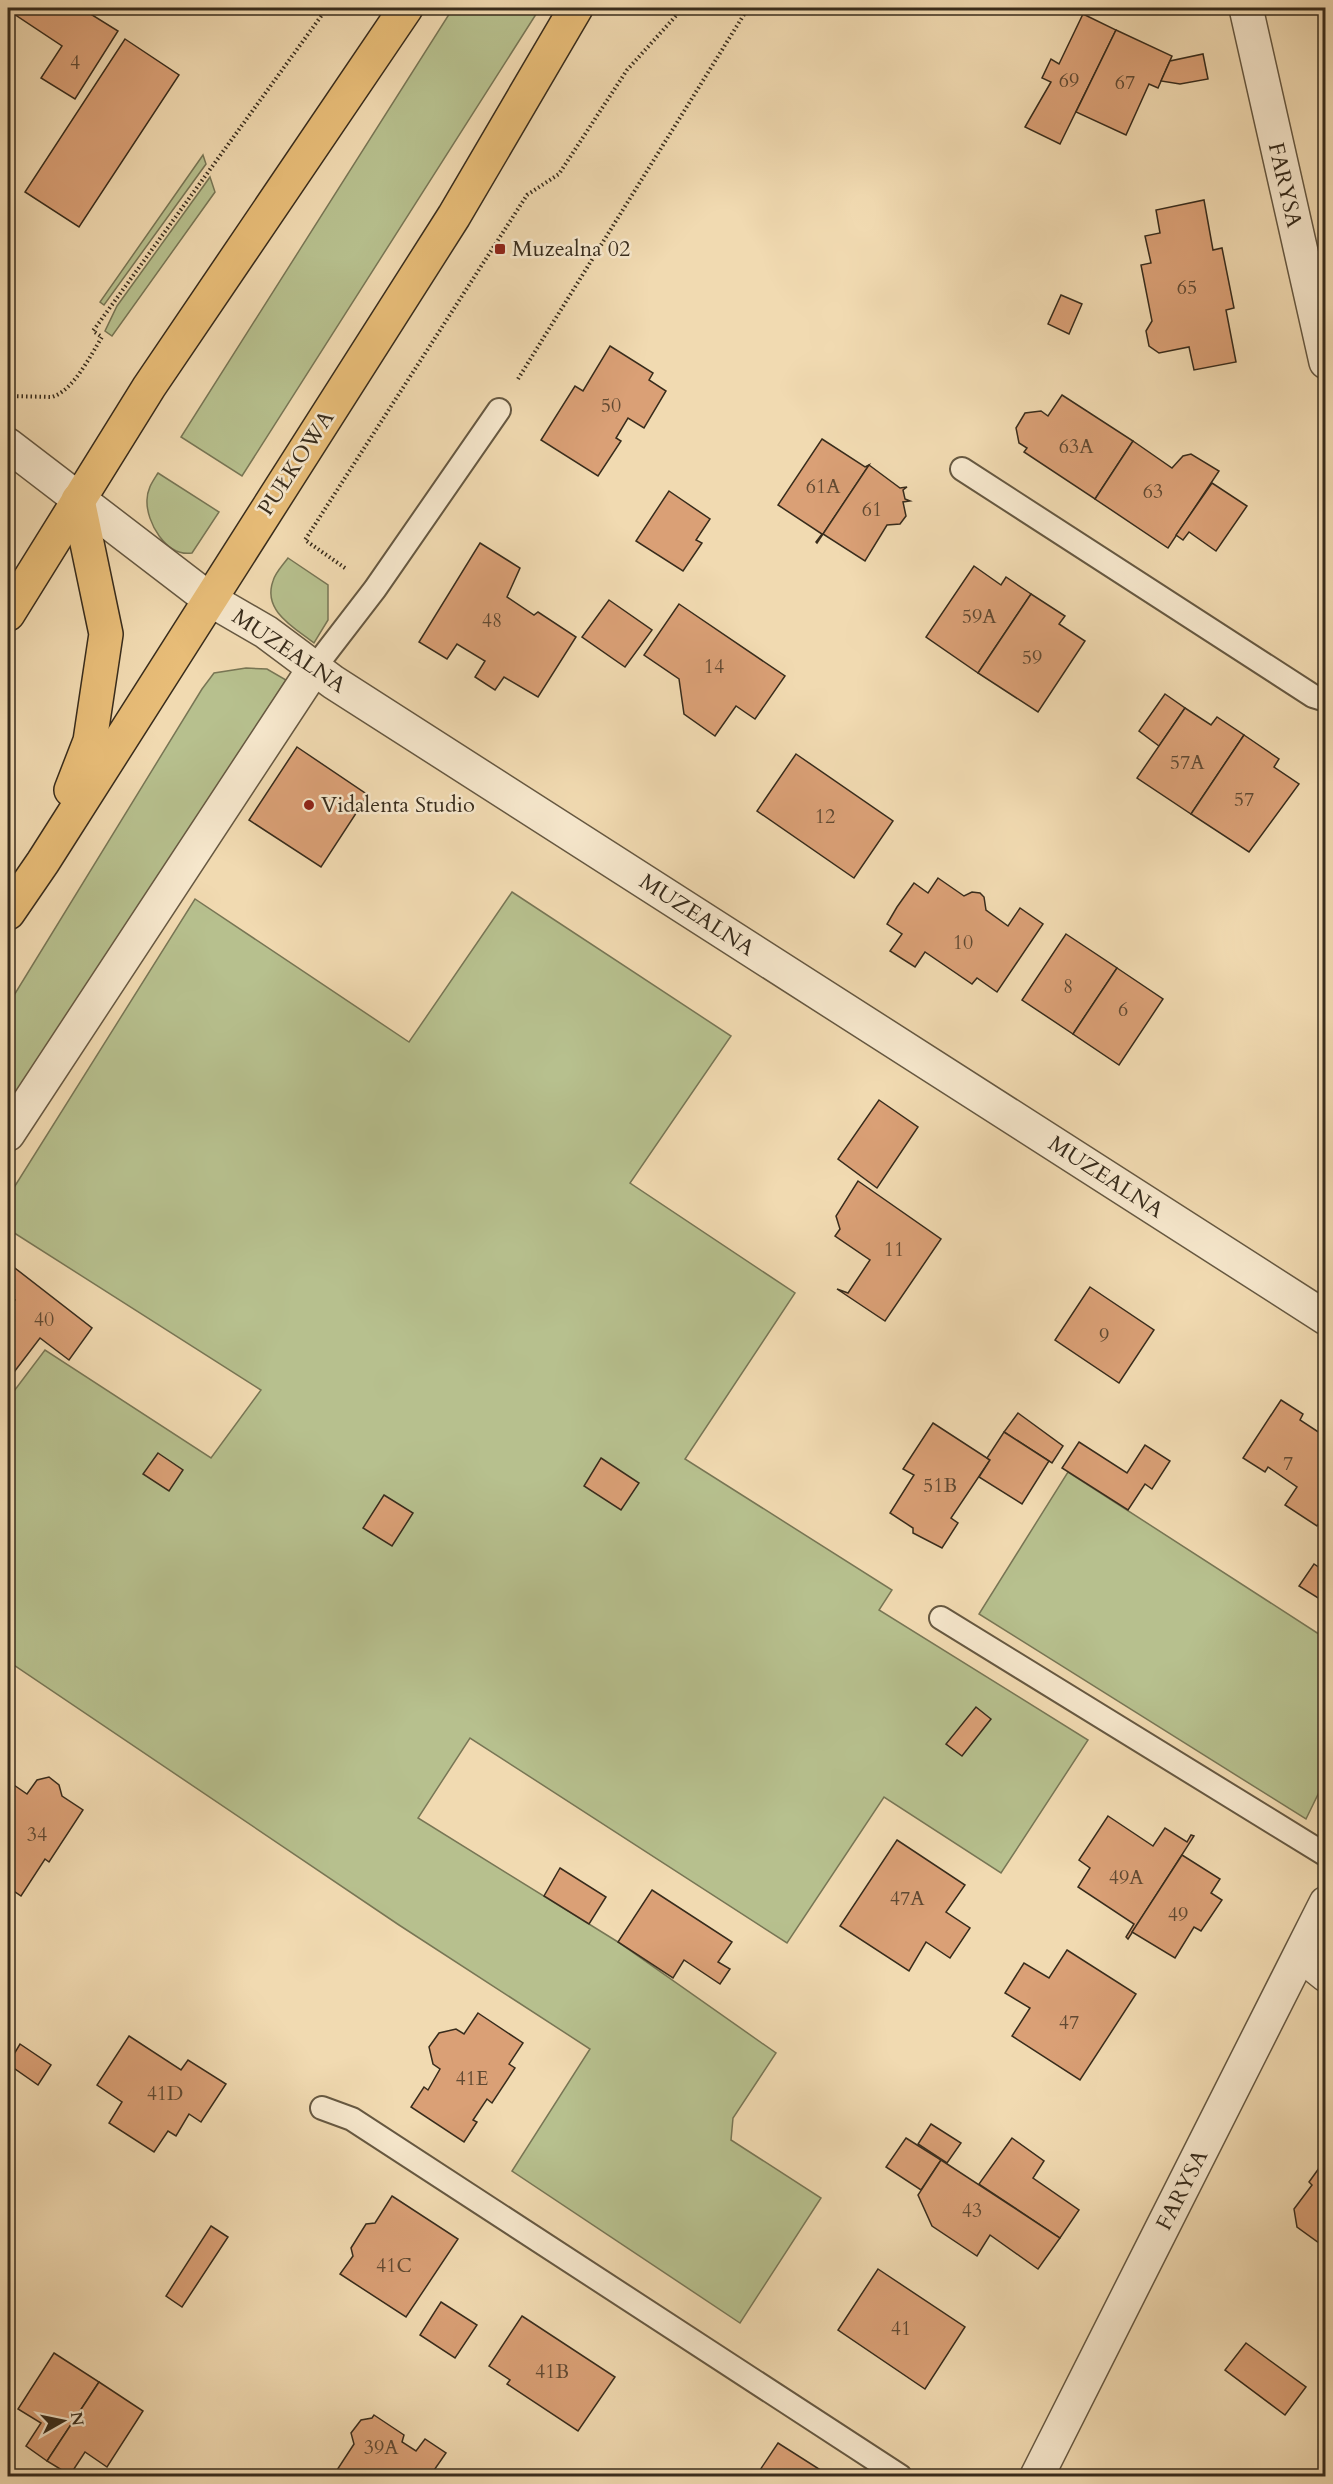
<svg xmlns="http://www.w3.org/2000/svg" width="1333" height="2484" viewBox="0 0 1333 2484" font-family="Cardo,serif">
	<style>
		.green { fill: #b7c08e; stroke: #787655; stroke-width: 1.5 }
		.building { fill: #daa076; stroke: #382c1c; stroke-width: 1.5 }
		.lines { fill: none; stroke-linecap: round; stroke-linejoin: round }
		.lane-casing { stroke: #665841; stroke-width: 26 }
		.street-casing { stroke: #665841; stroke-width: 36 }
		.highway-casing { stroke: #382c1c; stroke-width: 36 }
		.path { stroke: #382c1c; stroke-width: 4; stroke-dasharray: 1.5 3; stroke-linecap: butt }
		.lane { stroke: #f6e7cc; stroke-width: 22 }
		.street { stroke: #f6e7cc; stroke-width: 33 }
		.highway { stroke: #e8bd78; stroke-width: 33 }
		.poi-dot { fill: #8f2418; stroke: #f6e7cc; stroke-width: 2 }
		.labels { text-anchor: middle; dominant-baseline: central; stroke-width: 5; stroke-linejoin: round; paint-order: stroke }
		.number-label { font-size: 20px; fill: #604932 }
		.street-label { font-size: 22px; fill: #382c1c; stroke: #f6e7cc }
		.poi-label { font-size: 22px; fill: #382c1c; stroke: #f6e7cc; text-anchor: start }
	</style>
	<rect width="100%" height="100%" fill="#f1dab1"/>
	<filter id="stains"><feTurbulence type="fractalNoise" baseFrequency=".00333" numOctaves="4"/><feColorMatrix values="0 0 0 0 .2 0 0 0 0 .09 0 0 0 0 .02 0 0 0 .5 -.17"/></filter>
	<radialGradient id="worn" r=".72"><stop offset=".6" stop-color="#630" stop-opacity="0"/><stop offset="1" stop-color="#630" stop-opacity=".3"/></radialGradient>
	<g class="green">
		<path d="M453 8H540L242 476 181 437Z"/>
		<path d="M203 155 206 164 104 305 100 302Z"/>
		<path d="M210 177 215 192 112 336 105 331 117 306Z"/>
		<path d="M158 473 219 512 192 553C166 557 146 522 147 500 147 489 153 481 158 473Z"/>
		<path d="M288 558 328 585V620L314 643C295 628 262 611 273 581 275 573 283 565 288 558Z"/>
		<path d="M246 668 267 669 286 680 8 1117V1005L202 689 214 673Z"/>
		<path d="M512 892 731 1036 630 1183 795 1293 685 1459 892 1590 879 1610 1088 1740 1001 1873 884 1797 787 1943 470 1738 418 1818 618 1942 776 2053 733 2118 731 2140 821 2198 740 2323 512 2171 590 2049 399 1925 8 1661V1399L45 1350 211 1458 261 1390 8 1229V1197L195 899 409 1042Z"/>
		<path d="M1068 1472 1325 1638V1780L1306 1819 979 1614Z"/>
	</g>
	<g class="building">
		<path d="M14 8H81L118 31 75 99 41 78 62 46 11 12Z"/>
		<path d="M1083 14 1116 30 1060 144 1025 127 1051 82 1042 78 1051 59 1059 64Z"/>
		<path d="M1116 30 1172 56 1158 88 1149 84 1126 135 1076 112Z"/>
		<path d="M125 39 179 75 79 227 25 192Z"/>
		<path d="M1203 54 1208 79 1180 84 1161 81 1170 61Z"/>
		<path d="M1204 200 1213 250 1222 248 1234 308 1226 310 1236 362 1194 370 1189 347 1159 353 1149 346 1146 331 1152 321 1141 265 1151 263 1145 236 1160 233 1156 210Z"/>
		<path d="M1061 295 1082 304 1069 334 1048 324Z"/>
		<path d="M610 346 653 373 649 380 666 391 644 428 628 418 616 438 621 441 598 476 541 440 575 386 583 391Z"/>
		<path d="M1062 395 1133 441 1095 499 1024 452 1027 448 1019 443 1016 428 1025 413 1041 411 1048 416Z"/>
		<path d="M822 439 865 467 869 465 817 543 816 542 822 534 778 505Z"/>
		<path d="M1133 441 1172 468 1183 456 1191 454 1219 471 1168 548 1095 499Z"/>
		<path d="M869 465 900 488 907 487 903 490 905 499 910 501 903 502 906 516 900 524 887 525 865 561 823 534Z"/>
		<path d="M1212 483 1247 506 1216 551 1189 532 1183 540 1176 535Z"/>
		<path d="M669 491 710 519 696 540 702 543 683 571 636 541Z"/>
		<path d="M480 543 520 568 507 597 534 615 538 612 576 637 538 697 504 677 495 690 475 677 485 661 457 644 447 659 419 642Z"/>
		<path d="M974 566 1001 585 1006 577 1031 594 978 673 926 637Z"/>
		<path d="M1031 594 1065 616 1059 624 1085 641 1038 712 978 673Z"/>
		<path d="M609 600 652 630 625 667 582 637Z"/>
		<path d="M679 604 785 676 755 719 736 706 715 736 684 714 679 679 644 655Z"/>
		<path d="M1165 694 1185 708 1159 746 1139 731Z"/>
		<path d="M1185 708 1211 725 1217 717 1244 735 1191 814 1137 778Z"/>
		<path d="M1244 735 1279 759 1274 767 1299 784 1249 852 1191 814Z"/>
		<path d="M297 747 368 795 321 867 249 820Z"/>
		<path d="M796 754 893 821 854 878 757 811Z"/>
		<path d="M938 878 964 896 972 892 980 893 984 897 986 910 1008 926 1020 908 1043 924 997 992 977 978 972 984 925 952 915 967 890 951 902 934 887 924 897 907 914 883 928 893Z"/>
		<path d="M1066 934 1117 968 1073 1034 1022 1000Z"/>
		<path d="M1117 968 1163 999 1119 1065 1073 1034Z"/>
		<path d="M879 1100 918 1127 877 1188 838 1159Z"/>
		<path d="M858 1181 941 1239 885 1321 837 1289 848 1293 870 1260 835 1236 840 1229 836 1216Z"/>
		<path d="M11 1265 92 1328 69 1360 40 1338 8 1380V1310L15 1300 8 1294V1269Z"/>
		<path d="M1090 1287 1154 1330 1119 1383 1055 1340Z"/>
		<path d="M1281 1400 1303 1414 1300 1420 1326 1437V1513L1317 1526 1285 1505 1297 1487 1268 1467 1265 1472 1243 1458Z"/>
		<path d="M1018 1413 1063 1446 1052 1463 1004 1432Z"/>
		<path d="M933 1423 990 1460 951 1518 958 1523 942 1548 913 1533V1528L890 1513 914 1475 903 1469Z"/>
		<path d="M1004 1432 1049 1461 1022 1504 979 1477 990 1460 987 1458Z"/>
		<path d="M1079 1442 1127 1473 1145 1445 1170 1461 1152 1489 1145 1484 1128 1510 1062 1468Z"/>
		<path d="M158 1453 183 1470 169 1491 143 1474Z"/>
		<path d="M601 1458 639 1483 621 1510 584 1486Z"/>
		<path d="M384 1495 413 1513 392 1546 363 1528Z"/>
		<path d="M1326 1559V1603L1299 1586 1314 1564 1320 1568Z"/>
		<path d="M976 1707 991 1719 962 1756 946 1744Z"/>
		<path d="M49 1777 59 1785 62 1796 83 1810 49 1862 45 1859 21 1896 8 1887V1789L11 1783 27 1794 37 1780Z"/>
		<path d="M1108 1816 1153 1846 1165 1828 1187 1842 1191 1835 1194 1836 1128 1939 1126 1937 1134 1924 1078 1887 1090 1868 1079 1860Z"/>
		<path d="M897 1840 965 1885 946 1912 970 1928 950 1958 926 1942 909 1971 840 1926Z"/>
		<path d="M1182 1855 1220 1879 1211 1893 1222 1900 1201 1931 1194 1927 1175 1958 1132 1932Z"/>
		<path d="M560 1868 606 1897 589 1924 544 1896Z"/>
		<path d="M652 1890 732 1942 718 1962 730 1969 720 1984 684 1960 673 1978 618 1942Z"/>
		<path d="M1067 1950 1136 1994 1080 2080 1012 2036 1030 2008 1005 1993 1024 1963 1049 1978Z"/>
		<path d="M478 2013 523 2043 509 2064 515 2068 492 2103 487 2099 473 2120 477 2122 464 2142 411 2107 424 2087 428 2090 440 2069 433 2064 429 2047 439 2033 456 2029 464 2034Z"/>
		<path d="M129 2036 181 2070 188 2060 226 2084 201 2122 189 2114 176 2136 168 2131 154 2152 109 2123 122 2102 97 2085Z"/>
		<path d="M20 2044 51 2065 38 2085 8 2064Z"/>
		<path d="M931 2124 961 2143 947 2163 918 2144Z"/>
		<path d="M906 2138 941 2160 921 2190 886 2167Z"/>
		<path d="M1012 2138 1044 2161 1033 2178 1079 2210 1060 2238 979 2184Z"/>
		<path d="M941 2160 1060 2238 1038 2269 990 2235 977 2256 932 2226 918 2195Z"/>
		<path d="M1322 2164 1326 2166V2248L1297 2227 1294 2209 1312 2185 1309 2182Z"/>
		<path d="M392 2196 458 2239 406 2317 340 2274 353 2256 351 2248 366 2224 375 2223Z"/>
		<path d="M211 2226 228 2237 182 2307 166 2296Z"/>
		<path d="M878 2269 965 2327 925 2389 838 2330Z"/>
		<path d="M441 2302 477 2325 455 2358 420 2335Z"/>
		<path d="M522 2316 615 2377 578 2431 507 2384 510 2380 489 2366Z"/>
		<path d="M1246 2343 1306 2387 1285 2415 1225 2370Z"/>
		<path d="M54 2353 99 2382 47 2461 26 2446 41 2423 18 2409Z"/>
		<path d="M99 2382 143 2411 107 2467 85 2452 70 2475 47 2461Z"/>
		<path d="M374 2415 404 2435 402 2442 416 2451 425 2439 446 2453 430 2476H346L337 2470 354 2444 351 2433 361 2420 372 2418Z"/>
		<path d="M778 2443 830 2476H756Z"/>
	</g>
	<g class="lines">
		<g class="lane-casing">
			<g id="lane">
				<path d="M962 469 1313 696 1326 700"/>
				<path d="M315 667 375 589 499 410"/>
				<path d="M941 1618 1326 1855"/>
				<path d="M322 2108 352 2119 900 2476"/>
			</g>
		</g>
		<g class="street-casing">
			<g id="street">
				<path d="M1246 8 1326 362"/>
				<path d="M8 445 209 599 266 632 333 682 1326 1318"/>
				<path d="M8 1134 315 667"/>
				<path d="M1301 1955 1326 1975"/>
				<path d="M1037 2476 1326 1903"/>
			</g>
		</g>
		<g class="highway-casing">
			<g id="highway">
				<path d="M8 614 149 387 406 8"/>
				<path d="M71 790 90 741 106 634 78 500"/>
				<path d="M8 913 43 862 454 216 576 8"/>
			</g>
		</g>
		<g class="path">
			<path d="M518 379 748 8"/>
			<path d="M8 396 52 397C74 390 90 356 102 337L93 331 327 8"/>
			<path d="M345 568 305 540 527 195 559 174 627 70 683 8"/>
		</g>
		<use href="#lane" class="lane"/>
		<use href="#street" class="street"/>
		<use href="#highway" class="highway"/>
	</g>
	<g class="poi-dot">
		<rect x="494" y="243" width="12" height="12" rx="3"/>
		<circle cx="309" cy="805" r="6"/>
	</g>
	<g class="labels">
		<g class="number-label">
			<text x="75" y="62">4</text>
			<text x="1069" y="80">69</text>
			<text x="1125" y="82">67</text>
			<text x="1187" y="287">65</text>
			<text x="611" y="405">50</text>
			<text x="1076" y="446">63A</text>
			<text x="823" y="486">61A</text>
			<text x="1153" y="491">63</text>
			<text x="872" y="509">61</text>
			<text x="979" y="616">59A</text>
			<text x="492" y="620">48</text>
			<text x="1032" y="657">59</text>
			<text x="714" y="666">14</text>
			<text x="1187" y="762">57A</text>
			<text x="1244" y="799">57</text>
			<text x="825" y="816">12</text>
			<text x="963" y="942">10</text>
			<text x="1068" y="986">8</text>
			<text x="1123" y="1009">6</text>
			<text x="894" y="1249">11</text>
			<text x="44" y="1319">40</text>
			<text x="1104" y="1335">9</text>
			<text x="1288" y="1463">7</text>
			<text x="940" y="1485">51B</text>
			<text x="37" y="1834">34</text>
			<text x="1126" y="1877">49A</text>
			<text x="907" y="1898">47A</text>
			<text x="1178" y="1914">49</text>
			<text x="1069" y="2022">47</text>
			<text x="472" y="2078">41E</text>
			<text x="165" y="2093">41D</text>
			<text x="972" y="2210">43</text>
			<text x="394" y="2265">41C</text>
			<text x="901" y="2328">41</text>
			<text x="552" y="2371">41B</text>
			<text x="381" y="2447">39A</text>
		</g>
		<g class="street-label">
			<text transform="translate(1285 185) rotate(77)">FARYSA</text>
			<text transform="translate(296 463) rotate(-57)">PUŁKOWA</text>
			<text transform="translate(289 651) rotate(34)">MUZEALNA</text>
			<text transform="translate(697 915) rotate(33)">MUZEALNA</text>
			<text transform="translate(1106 1177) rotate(33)">MUZEALNA</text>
			<text transform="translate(1182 2190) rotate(-63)">FARYSA</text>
		</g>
		<g class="poi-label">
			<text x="512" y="249">Muzealna 02</text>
			<text x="321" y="805">Vidalenta Studio</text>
		</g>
	</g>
	<rect width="1333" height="2484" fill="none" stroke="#f1dab1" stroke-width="30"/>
	<rect x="9" y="9" width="1315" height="2466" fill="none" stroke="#382c1c" stroke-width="3"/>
	<rect x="15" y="15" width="1303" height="2454" fill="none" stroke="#382c1c" stroke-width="1.5"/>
	<g transform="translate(63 2421) rotate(81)" stroke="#f6e7cc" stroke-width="4.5" paint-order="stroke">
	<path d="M0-4.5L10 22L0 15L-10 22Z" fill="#382c1c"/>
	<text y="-9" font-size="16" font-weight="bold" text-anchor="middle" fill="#382c1c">N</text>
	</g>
	<rect width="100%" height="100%" filter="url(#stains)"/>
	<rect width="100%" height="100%" fill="url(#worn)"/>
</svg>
